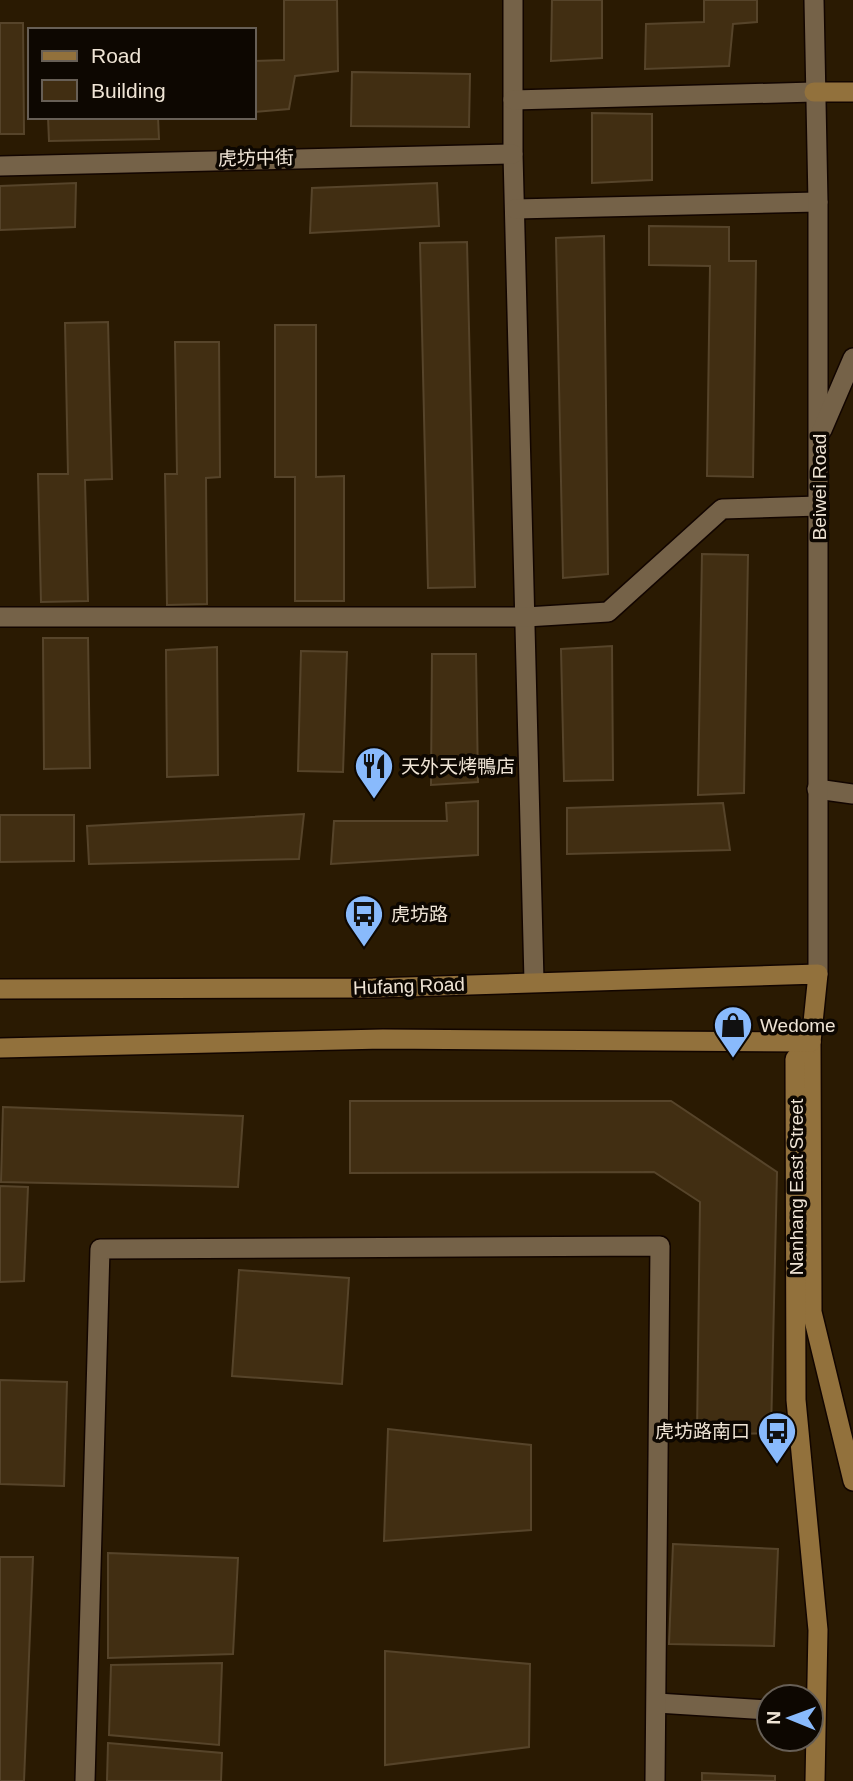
<svg xmlns="http://www.w3.org/2000/svg" width="853" height="1781" viewBox="0 0 853 1781" font-family="Helvetica,'Noto Sans SC',sans-serif">
	<style>
		.building { fill: #412e12; stroke: #56442a; stroke-width: 2 }
		.lines { fill: none; stroke-linecap: round; stroke-linejoin: round }
		.minor-casing { stroke: #120500; stroke-width: 22 }
		.tertiary-casing { stroke: #120500; stroke-width: 22 }
		.secondary-casing { stroke: #120500; stroke-width: 22 }
		.minor { stroke: #756248; stroke-width: 19 }
		.tertiary { stroke: #756248; stroke-width: 19 }
		.secondary { stroke: #92713c; stroke-width: 19 }
		.labels { text-anchor: middle; dominant-baseline: central; stroke-width: 7; stroke-linejoin: round; paint-order: stroke }
		.street-label { font-size: 19px; fill: #efe4d5; stroke: #0d0701 }
		.poi-label { font-size: 19px; fill: #efe4d5; stroke: #0d0701; text-anchor: start }
	</style>
	<rect width="100%" height="100%" fill="#2a1a02"/>
	<g class="building">
		<path d="M284 0H337L338 71 295 76 289 109 254 112V61L284 60Z"/>
		<path d="M552 0H602V58L551 61Z"/>
		<path d="M704 0H757V22L733 24 729 66 645 69 646 24 704 22Z"/>
		<path d="M0 23H23L24 134H0Z"/>
		<path d="M352 72 470 74 469 127 351 126Z"/>
		<path d="M592 113 652 114V180L592 183Z"/>
		<path d="M48 117H158L159 139 49 141Z"/>
		<path d="M76 183 75 227 0 230V186Z"/>
		<path d="M437 183 439 226 310 233 312 188Z"/>
		<path d="M649 226 729 227V261H756L753 477 707 476 710 266 649 265Z"/>
		<path d="M604 236 608 574 563 578 556 238Z"/>
		<path d="M467 242 475 587 428 588 420 243Z"/>
		<path d="M108 322 112 479 85 480 88 601 41 602 38 474H68L65 323Z"/>
		<path d="M275 325H316V477L344 476V601H295V477H275Z"/>
		<path d="M175 342H219L220 477 206 478 207 604 167 605 165 474H177Z"/>
		<path d="M702 554 748 555 744 793 698 795Z"/>
		<path d="M43 638H88L90 768 44 769Z"/>
		<path d="M612 646 613 780 564 781 561 649Z"/>
		<path d="M217 647 218 775 167 777 166 650Z"/>
		<path d="M301 651 347 652 343 772 298 771Z"/>
		<path d="M432 654H476L478 782 431 785Z"/>
		<path d="M478 801V855L331 864 334 821H447L446 803Z"/>
		<path d="M723 803 730 850 567 854V808Z"/>
		<path d="M304 814 299 859 89 864 87 826Z"/>
		<path d="M0 815H74V861L0 862Z"/>
		<path d="M350 1101H671L777 1172 771 1433 697 1435 700 1202 654 1172 350 1173Z"/>
		<path d="M3 1107 243 1116 238 1187 1 1182Z"/>
		<path d="M0 1186 28 1187 24 1281 0 1282Z"/>
		<path d="M239 1270 349 1278 342 1384 232 1376Z"/>
		<path d="M0 1380 67 1382 64 1486 0 1484Z"/>
		<path d="M388 1429 531 1445V1530L384 1541Z"/>
		<path d="M673 1544 778 1549 774 1646 669 1644Z"/>
		<path d="M108 1553 238 1558 233 1654 108 1658Z"/>
		<path d="M0 1557H33L24 1781H0Z"/>
		<path d="M385 1651 530 1664 529 1747 385 1765Z"/>
		<path d="M222 1663 219 1745 109 1735 111 1665Z"/>
		<path d="M108 1743 222 1753 221 1781H107Z"/>
		<path d="M702 1773 775 1776V1781H702Z"/>
	</g>
	<g class="lines">
		<g class="minor-casing">
			<g id="minor">
				<path d="M513 0V154L534 981"/>
				<path d="M513 100 814 92"/>
				<path d="M0 166 513 154"/>
				<path d="M515 209 818 202"/>
				<path d="M0 617H526L608 612 722 509 819 506"/>
				<path d="M817 789 853 794"/>
				<path d="M657 1703 769 1710"/>
				<path d="M85 1781 100 1249 660 1246 655 1781"/>
			</g>
		</g>
		<g class="tertiary-casing">
			<g id="tertiary">
				<path d="M814 0 818 202V974"/>
				<path d="M822 430 853 358"/>
			</g>
		</g>
		<g class="secondary-casing">
			<g id="secondary">
				<path d="M814 92H853"/>
				<path d="M0 989 373 988 818 974 811 1042 812 1312 853 1481"/>
				<path d="M811 1042 795 1059 796 1400 818 1630 815 1781"/>
				<path d="M0 1048 383 1039 811 1042"/>
			</g>
		</g>
		<use href="#minor" class="minor"/>
		<use href="#tertiary" class="tertiary"/>
		<use href="#secondary" class="secondary"/>
	</g>
	<defs>
		<g id="restaurant-pin" transform="scale(2.0125)"><path d="M0 17L-7.5 6A9.5 9.5 0 1 1 7.5 6Z" fill="#89bafc" stroke="#0d0701"/><path d="M-5-6h1v4h1v-4h1v4h1v-4h1v5L-1.5 .5V6h-2V.5L-5-1ZM5-6V6H3V1.5H1.5Q1.5-4 5-6Z" fill="#111"/></g>
		<g id="bus-pin" transform="scale(2.0125)"><path d="M0 17L-7.5 6A9.5 9.5 0 1 1 7.5 6Z" fill="#89bafc" stroke="#0d0701"/><path d="M-5-6H5V4H4V6H2V4H-2V6H-4V4H-5ZM-3.5-4V0h7V-4ZM-3.5 1.2v1.5H-2V1.2ZM2 1.2v1.5H3.5V1.2Z" fill="#111"/></g>
		<g id="shop-pin" transform="scale(2.0125)"><path d="M0 17L-7.5 6A9.5 9.5 0 1 1 7.5 6Z" fill="#89bafc" stroke="#0d0701"/><path d="M-5-2.5h2.3a2.7 3.5 0 0 1 5.4 0H5L5.5 6h-11ZM-1.5-2.5h3a1.5 2.3 0 0 0-3 0Z" fill="#111"/></g>
	</defs>
	<g fill-rule="evenodd">
		<use href="#restaurant-pin" x="374" y="766"/>
		<use href="#bus-pin" x="364" y="914"/>
		<use href="#shop-pin" x="733" y="1025"/>
		<use href="#bus-pin" x="777" y="1431"/>
	</g>
	<g class="labels">
		<g class="street-label">
			<text transform="translate(256 158) rotate(-1)">虎坊中街</text>
			<text transform="translate(819 487) rotate(-90)">Beiwei Road</text>
			<text transform="translate(409 986) rotate(-2)">Hufang Road</text>
			<text transform="translate(796 1187) rotate(-90)">Nanhang East Street</text>
		</g>
		<g class="poi-label">
			<text x="401" y="766">天外天烤鴨店</text>
			<text x="391" y="914">虎坊路</text>
			<text x="760" y="1025">Wedome</text>
			<text x="750" y="1431" text-anchor="end">虎坊路南口</text>
		</g>
	</g>
	<rect x="28" y="28" width="228" height="91" fill="#0d0701" stroke="#675f56" stroke-width="2"/>
	<rect x="42" y="51" width="35" height="10" fill="#92713c" stroke="#675f56" stroke-width="2"/>
	<text x="91" y="63" font-size="21" fill="#efe4d5">Road</text>
	<rect x="42" y="80" width="35" height="21" fill="#412e12" stroke="#675f56" stroke-width="2"/>
	<text x="91" y="98" font-size="21" fill="#efe4d5">Building</text>
	<g transform="translate(790 1718) rotate(271)"><circle r="33" fill="#0d0701" stroke="#675f56" stroke-width="2"/>
	<path d="M0-5L12 26L0 18L-12 26Z" fill="#89bafc"/>
	<text y="-10" font-size="19" font-weight="bold" text-anchor="middle" fill="#efe4d5">N</text>
	</g>
</svg>
